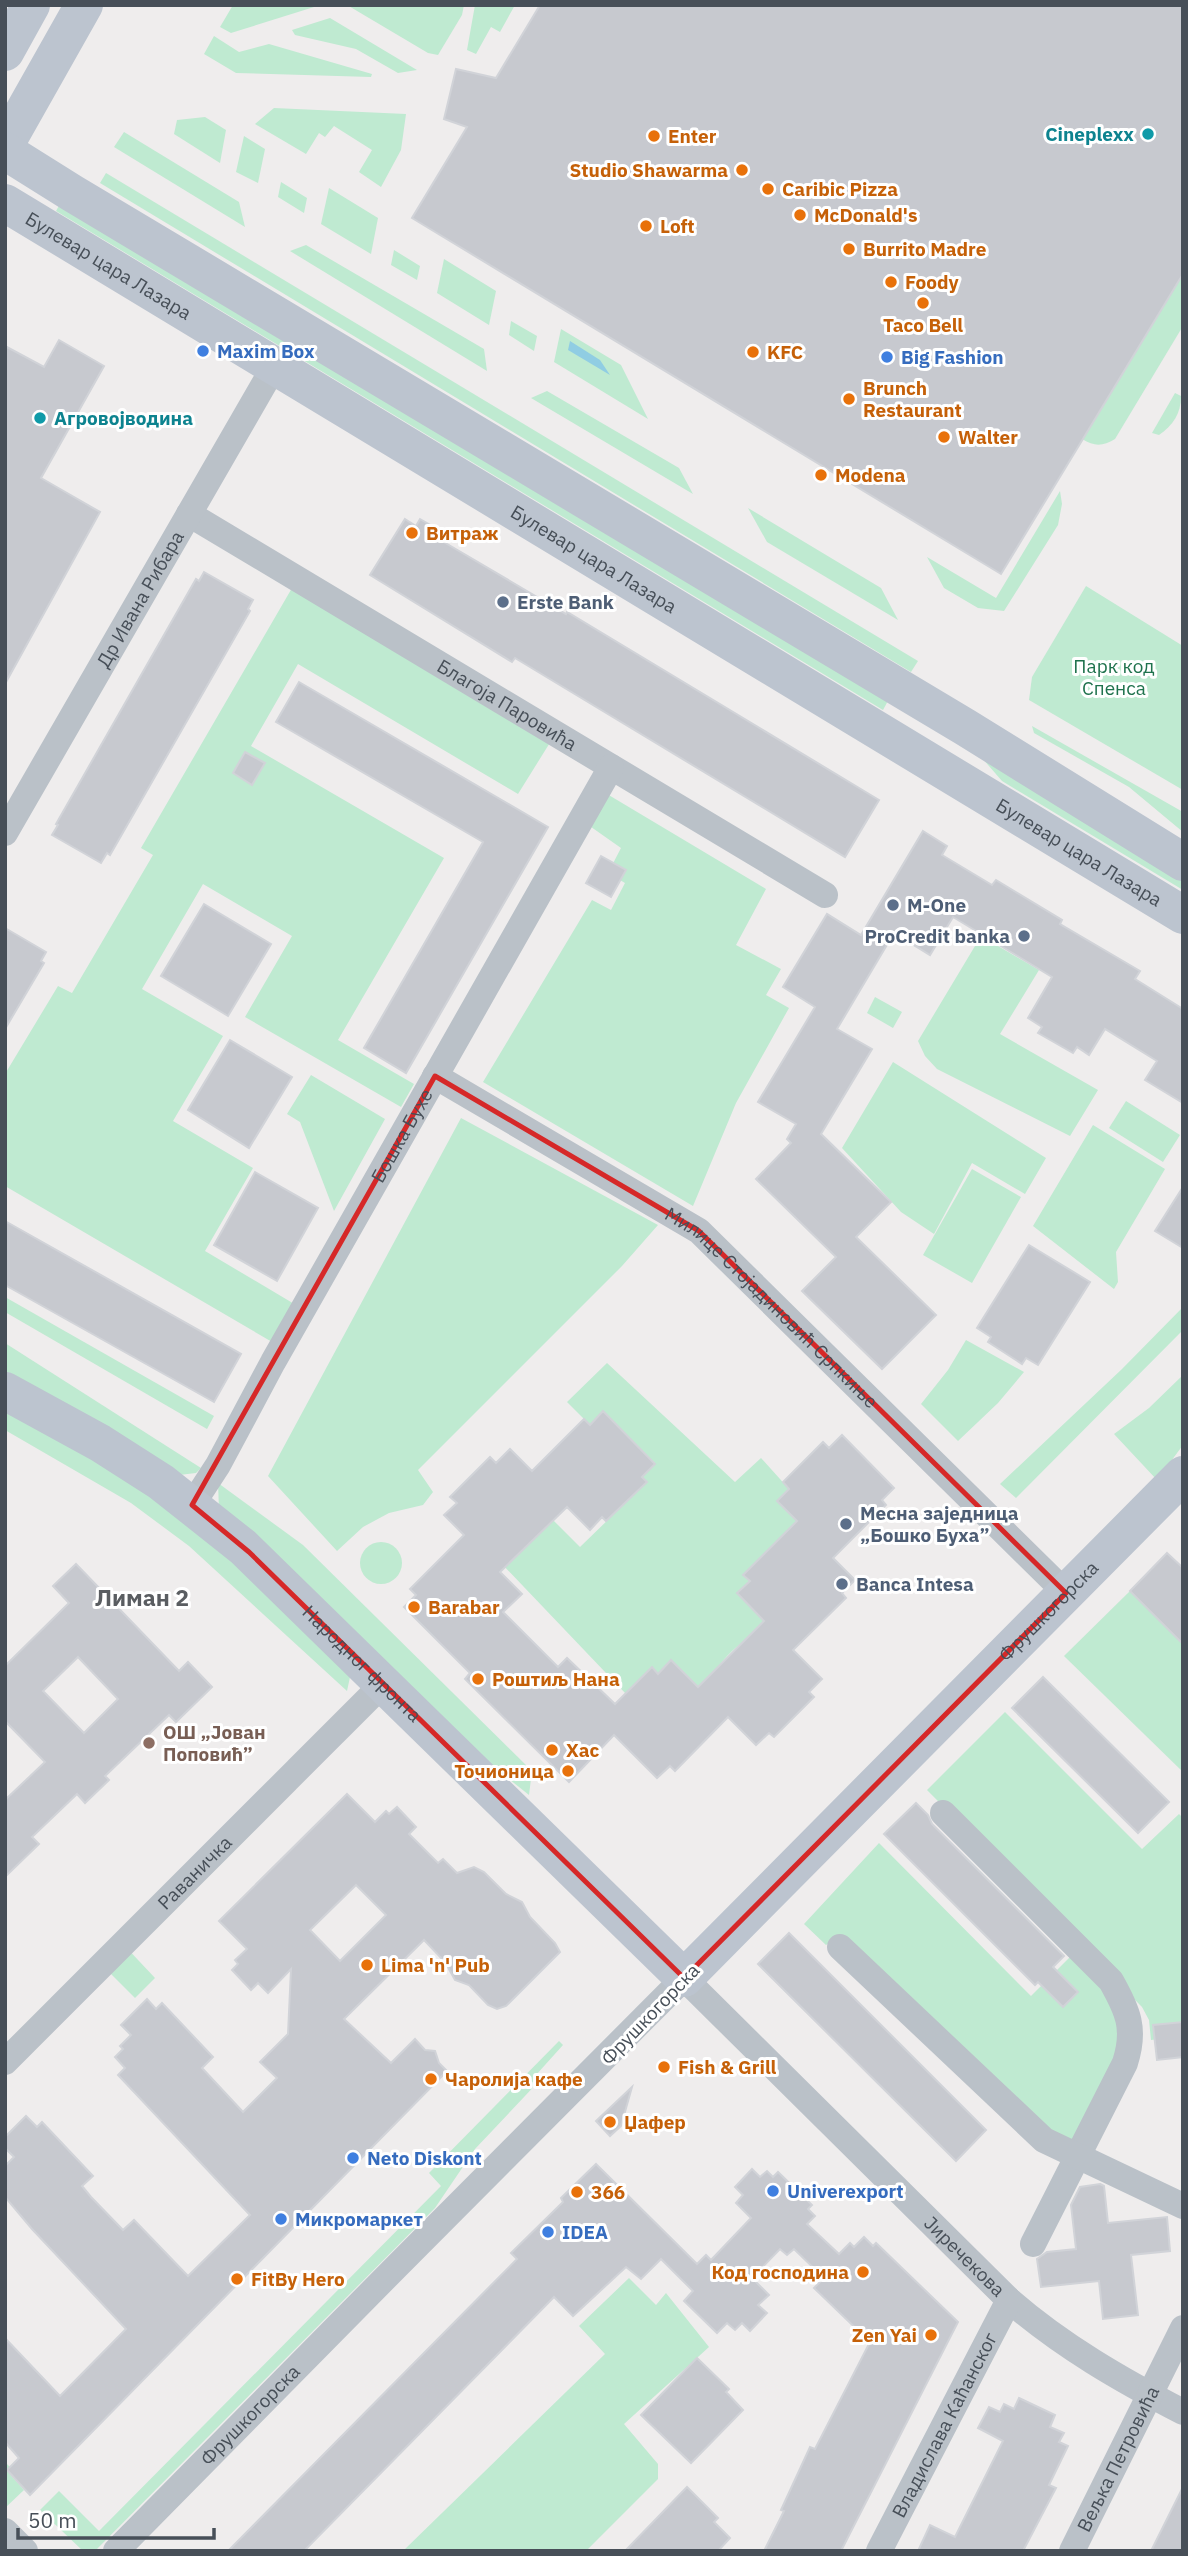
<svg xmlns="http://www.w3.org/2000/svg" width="1188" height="2556" viewBox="0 0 1188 2556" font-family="'IBM Plex Sans',sans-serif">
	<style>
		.green { fill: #bfead1 }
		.water { fill: #90cde3 }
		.building { fill: #c7c9cf; stroke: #d1d3d8; stroke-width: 2; fill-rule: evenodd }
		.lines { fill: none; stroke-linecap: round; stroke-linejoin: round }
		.street { stroke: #bac1c8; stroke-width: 26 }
		.secondary { stroke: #bcc4cf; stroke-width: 38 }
		.marked { fill: none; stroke: #d62828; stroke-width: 5; stroke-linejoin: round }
		.culture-dot { fill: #0f9aa8; stroke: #fff; stroke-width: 2.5 }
		.food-dot { fill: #e8710a; stroke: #fff; stroke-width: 2.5 }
		.shop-dot { fill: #3f7fe0; stroke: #fff; stroke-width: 2.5 }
		.service-dot { fill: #5c6f8a; stroke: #fff; stroke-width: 2.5 }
		.education-dot { fill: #8d6e63; stroke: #fff; stroke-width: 2.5 }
		.labels { text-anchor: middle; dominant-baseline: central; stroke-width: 6; stroke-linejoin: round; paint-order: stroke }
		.culture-label { font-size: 19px; font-weight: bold; fill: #0d838f; stroke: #fff; text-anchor: end }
		.food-label { font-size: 19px; font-weight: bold; fill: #c56008; stroke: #fff; text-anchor: start }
		.street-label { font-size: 19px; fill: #474f58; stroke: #fff }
		.shop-label { font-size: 19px; font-weight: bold; fill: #366cbe; stroke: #fff; text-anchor: start }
		.service-label { font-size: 19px; font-weight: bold; fill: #4e5e75; stroke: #fff; text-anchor: start }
		.park-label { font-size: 19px; fill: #1f724d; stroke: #fff }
		.education-label { font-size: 19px; font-weight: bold; fill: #785e54; stroke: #fff; text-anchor: start }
		.quarter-label { font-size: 23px; font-weight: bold; fill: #5a5d61; stroke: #fff }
	</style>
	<rect width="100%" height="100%" fill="#efeded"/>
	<g class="green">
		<path d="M233 5H310L314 7 231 33 220 27Z"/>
		<path d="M347 5H464L462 15 438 55 428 53Z"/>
		<path d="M475 5H515L500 32 491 27 476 54 467 50Z"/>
		<path d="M330 18 417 70 398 73 356 49 295 35 292 30Z"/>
		<path d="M214 36 239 52 269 44 372 74 371 77 236 73 204 54Z"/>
		<path d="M274 108 406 114 401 150 381 187 359 172 372 150 334 126 325 137 319 133 306 154 255 124Z"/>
		<path d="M205 117 226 130 220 163 174 134 177 120Z"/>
		<path d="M124 132 239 202 245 227 114 147Z"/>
		<path d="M244 136 265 149 258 183 236 172Z"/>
		<path d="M106 173 918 661 911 672 100 183Z"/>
		<path d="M281 182 307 198 304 213 278 197Z"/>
		<path d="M329 188 378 218 371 254 321 224Z"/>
		<path d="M60 204 889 699 883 710 56 211Z"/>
		<path d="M306 245 484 349 487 371 290 251Z"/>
		<path d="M394 250 420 266 417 280 391 265Z"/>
		<path d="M444 259 496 291 489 325 437 293Z"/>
		<path d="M1183 274V326L1115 439C1103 446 1095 447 1082 439Z"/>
		<path d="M511 321 537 336 534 351 509 335Z"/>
		<path d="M561 329 621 365 648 419 554 362Z"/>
		<path d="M547 391 679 468 693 494 531 398Z"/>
		<path d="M1175 393 1181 396C1181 414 1173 425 1159 435L1152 433Z"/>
		<path d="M1060 491 1062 504 1058 525 1004 611 978 608 944 588 927 557 996 598Z"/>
		<path d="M748 508 881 588 898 620 767 542Z"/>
		<path d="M1086 586 1183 646V790L1029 700 1032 677Z"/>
		<path d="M292 588 551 741 518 794 298 664 251 746 444 858 338 1040 414 1084 401 1107 245 1017 292 936 203 884 142 989 223 1036 173 1121 253 1168 205 1251 301 1308 279 1346 5 1186V1074L58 986 72 993 153 855 141 848Z"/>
		<path d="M1032 726 1183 812V832L1129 787 1034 733Z"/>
		<path d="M982 758 1183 880V890L1002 781Z"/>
		<path d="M602 791 766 889 736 945 781 969 766 995 789 1008 736 1103 693 1206 483 1082 592 900 611 910 625 883 608 873 621 848 584 822Z"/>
		<path d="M981 936 1039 970 1000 1034 1098 1090 1070 1136 937 1069 925 1056 918 1041Z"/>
		<path d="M875 997 902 1012 893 1028 867 1013Z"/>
		<path d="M893 1062 1046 1158 1025 1194 972 1163 934 1234 901 1212 842 1148Z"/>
		<path d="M311 1075 385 1119 334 1211 300 1122 287 1114Z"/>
		<path d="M1126 1101 1180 1135 1163 1162 1109 1128Z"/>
		<path d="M461 1118 658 1225 622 1266 418 1470 433 1492 423 1505 389 1513 363 1527 337 1551 268 1476Z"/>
		<path d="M1093 1125 1165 1169 1116 1252 1118 1282 1114 1289 1033 1226Z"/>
		<path d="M972 1169 1021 1197 972 1283 923 1255Z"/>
		<path d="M5 1297 214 1416 207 1429 5 1312Z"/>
		<path d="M1183 1307V1330L1016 1498 1000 1484 1122 1369Z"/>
		<path d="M966 1340 1024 1372 998 1403 958 1441 921 1404 948 1370Z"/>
		<path d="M5 1343 201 1468 196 1473 179 1475 5 1374Z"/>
		<path d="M607 1363 735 1482 761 1458 789 1489 777 1501 797 1521 743 1575 750 1581 737 1593 770 1627C741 1638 715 1663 704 1693L671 1660 658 1674 652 1668 626 1694 501 1563 513 1559 553 1520 580 1547 647 1482 642 1477 655 1463 604 1412 590 1425 567 1402Z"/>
		<path d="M1183 1375V1445L1157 1480 1114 1434 1149 1408Z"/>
		<path d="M5 1406 120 1472 228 1552 350 1677 347 1691 189 1546 131 1503 5 1430Z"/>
		<path d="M218 1483 303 1545 532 1771 529 1795 465 1744 219 1510Z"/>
		<circle cx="381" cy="1563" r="21"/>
		<path d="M1130 1591 1183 1644V1772L1064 1656Z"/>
		<path d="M1005 1712 1142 1849 1179 1814 1183 1818V2036L1151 2040 1149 2020 1142 2007 927 1790Z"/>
		<path d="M879 1843 1031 1996 1070 1957 1108 1984 1127 2036 1072 2144 1045 2135 836 1938 826 1945 804 1924Z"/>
		<path d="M123 1944 155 1978 135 1998 102 1965Z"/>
		<path d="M559 2041 563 2045 536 2075 541 2079 475 2149 435 2208 95 2551H83L40 2510 59 2491 99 2531 441 2186 429 2173Z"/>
		<path d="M629 2278 656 2305 666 2293 709 2347 624 2424 658 2464V2479L586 2551H403L605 2354 579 2326Z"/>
		<path d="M5 2462 10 2467 7 2471 24 2490 5 2508Z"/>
	</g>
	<path class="water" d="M570 341 600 360 610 375 568 350Z"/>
	<g class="building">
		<path d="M540 5H1183V274L1001 574 412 218 467 127 444 119 456 69 496 78Z"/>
		<path d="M59 340 104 366 41 478 100 512 5 684V346L44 367Z"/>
		<path d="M405 519 416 526 420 519 441 531 437 538 566 614 567 612 879 800 845 857 515 658 512 662 370 575Z"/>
		<path d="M204 572 253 600 248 609 250 611 110 855 107 853 101 863 52 835 58 825 56 824 196 579 199 581Z"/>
		<path d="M299 682 548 827 406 1073 364 1048 483 842 276 722Z"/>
		<path d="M245 752 265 763 252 785 233 773Z"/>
		<path d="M923 831 947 846 942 855 992 885 996 880 1062 920 1060 924 1140 971 1135 979 1183 1009V1103L1145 1080 1157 1061 1105 1029 1089 1055 1077 1047 1073 1053 1038 1033 1042 1027 1028 1018 1052 977 953 917 930 955 894 933 837 1029 872 1049 821 1134 891 1202 856 1237 936 1315 882 1369 802 1291 836 1257 756 1179 791 1143 787 1139 796 1124 758 1102 815 1007 783 987 827 914 861 935Z"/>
		<path d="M601 856 626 870 611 897 586 883Z"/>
		<path d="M204 904 271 944 228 1016 161 976Z"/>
		<path d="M5 928 46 952 41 961 44 963 5 1029Z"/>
		<path d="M230 1040 292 1077 249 1148 188 1110Z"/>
		<path d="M255 1172 318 1208 277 1281 214 1245Z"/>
		<path d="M1183 1187V1248L1155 1231Z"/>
		<path d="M5 1221 241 1354 214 1402 5 1285Z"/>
		<path d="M1029 1245 1090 1282 1038 1365 1026 1358 1022 1364 988 1342 991 1337 977 1328Z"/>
		<path d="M603 1411 655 1464 642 1477 647 1482 606 1521 602 1517 590 1530 567 1507 500 1572 522 1594 503 1612 558 1667 567 1658 615 1704 652 1667 658 1674 671 1660 698 1687 764 1621 737 1593 750 1581 743 1575 797 1521 777 1501 789 1489 783 1482 823 1442 829 1448 842 1435 894 1488 882 1500 886 1505 833 1558 855 1580 842 1593 846 1598 793 1650 822 1679 809 1692 814 1697 774 1737 769 1733 756 1745 728 1717 675 1771 670 1766 657 1778 614 1735 569 1782 465 1679 470 1673 404 1607 416 1595 410 1589 464 1535 444 1515 457 1503 450 1497 490 1457 496 1463 510 1449 532 1471 584 1419 590 1425Z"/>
		<path d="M1167 1553 1183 1568V1644L1130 1591Z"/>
		<path d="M76 1564 179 1671 188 1662 212 1687 176 1722 169 1715 105 1776 109 1780 85 1803 77 1794 32 1837 39 1844 5 1877V1800L45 1762 5 1721V1666L69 1603 53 1586ZM78 1657 118 1699 84 1733 43 1691Z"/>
		<path d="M1043 1677 1169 1802 1138 1833 1012 1708Z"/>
		<path d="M347 1794 375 1822 386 1811 389 1814 397 1807 416 1827 409 1834 438 1863 443 1859 457 1873 474 1867 484 1872 506 1894 522 1902 530 1917 555 1943 560 1952 506 2006 497 2009 488 2005 469 1985 455 1980 445 1962 424 1940 344 2019 391 2063 415 2039 425 2050 435 2051 439 2063 447 2071 30 2495 7 2470 19 2458 5 2442V2338L60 2396 126 2329 32 2229 5 2197V2166L14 2157 5 2148V2137L26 2116 37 2127 42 2122 93 2176 82 2186 91 2197 123 2230 134 2220 188 2276 250 2215 118 2075 125 2068 115 2057 123 2049 120 2046 131 2035 121 2025 147 1999 156 2009 162 2003 213 2057 202 2068 243 2112 277 2078 260 2062 288 2034 291 1969 268 1993 258 1983 251 1990 232 1970 238 1964 235 1960 247 1949 219 1921ZM356 1885 386 1915 340 1961 310 1930Z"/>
		<path d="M916 1803 928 1815 932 1824 1064 1956 1053 1967 1078 1992 1063 2007 1038 1982 1035 1985 884 1834Z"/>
		<path d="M789 1933 986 2130 956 2161 758 1964Z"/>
		<path d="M1183 2022V2057L1157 2060 1153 2025Z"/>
		<path d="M632 2087 621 2126 610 2136 596 2121Z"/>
		<path d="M596 2164 697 2264 706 2255 711 2260 751 2218 736 2203 743 2195 735 2187 752 2169 760 2177 767 2171 773 2177 778 2172 812 2205 808 2209 815 2216 807 2224 839 2254 850 2243 854 2247 864 2237 873 2246 876 2243 958 2322 841 2551H764L784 2511 781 2510 810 2447 815 2449 870 2342 814 2288 824 2278 794 2249 787 2255 780 2249 752 2278 769 2295 758 2305 767 2313 750 2331 742 2323 735 2330 727 2323 717 2333 684 2301 693 2291 661 2259 641 2279 626 2267 573 2316 554 2297 304 2551H228L517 2259 511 2253 563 2202 561 2198Z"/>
		<path d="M1100 2184 1104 2186 1108 2223 1167 2217 1170 2251 1131 2255 1138 2315 1103 2319 1099 2281 1041 2287 1037 2259 1047 2252 1076 2249 1071 2205 1080 2187Z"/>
		<path d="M697 2358 729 2389 726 2392 743 2410 691 2463 641 2415Z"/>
		<path d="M1019 2398 1055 2415 1050 2427 1064 2433 1059 2442 1068 2446 1049 2485 1056 2488 1023 2551H918L930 2525 955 2537 1003 2441 978 2428 989 2407 1000 2412 1004 2404 1014 2409Z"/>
		<path d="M687 2487 718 2518 714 2522 730 2538 718 2551H625Z"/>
		<path d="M1183 2487V2551H1151Z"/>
	</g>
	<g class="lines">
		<g class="street">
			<path id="s1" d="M189 514 825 895"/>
			<path id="s2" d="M5 833 275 365"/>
			<path id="s3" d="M435 1076 699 1231 1066 1593"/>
			<path id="s4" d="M192 1505 218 1465 273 1362 611 767"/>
			<path d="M943 1813 1111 1981C1128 2011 1136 2029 1125 2063L1033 2244"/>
			<path d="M840 1947 1044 2140 1183 2206"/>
			<path id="s5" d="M5 2062 383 1684"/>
			<path d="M5 2531 25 2551"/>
			<path id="s6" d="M116 2551C304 2359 494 2168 684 1978L1009 2300C1062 2346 1121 2380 1183 2412"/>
			<path id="s7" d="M879 2551 1009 2300"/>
			<path id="s8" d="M1072 2551 1183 2328"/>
		</g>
		<g class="secondary">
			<path d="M5 52 31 5"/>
			<path d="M5 145 84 5"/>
			<path d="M5 151 72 193 965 727 1183 862"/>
			<path id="s9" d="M5 203 1183 915"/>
			<path id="s10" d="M5 1391 100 1443 161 1482 243 1547 684 1978 1183 1475"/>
		</g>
	</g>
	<path class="marked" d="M435 1076 699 1231 1066 1593 684 1978 249 1552 192 1505Z"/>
	<g class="culture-dot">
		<circle cx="1148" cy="134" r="7"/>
		<circle cx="40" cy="418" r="7"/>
	</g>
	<g class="food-dot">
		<circle cx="654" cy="136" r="7"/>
		<circle cx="742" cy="170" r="7"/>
		<circle cx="768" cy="189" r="7"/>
		<circle cx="800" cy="215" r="7"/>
		<circle cx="646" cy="226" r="7"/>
		<circle cx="849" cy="249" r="7"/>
		<circle cx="891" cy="282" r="7"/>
		<circle cx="923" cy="303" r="7"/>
		<circle cx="753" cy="352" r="7"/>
		<circle cx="849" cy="399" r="7"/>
		<circle cx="944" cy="437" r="7"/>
		<circle cx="821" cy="475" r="7"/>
		<circle cx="412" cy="533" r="7"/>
		<circle cx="414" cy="1607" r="7"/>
		<circle cx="478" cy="1679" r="7"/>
		<circle cx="552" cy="1750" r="7"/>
		<circle cx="568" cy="1771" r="7"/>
		<circle cx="367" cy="1965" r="7"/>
		<circle cx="664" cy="2067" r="7"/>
		<circle cx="431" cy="2079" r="7"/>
		<circle cx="610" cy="2122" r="7"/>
		<circle cx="577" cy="2192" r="7"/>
		<circle cx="863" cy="2272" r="7"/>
		<circle cx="237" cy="2279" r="7"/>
		<circle cx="931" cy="2335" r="7"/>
	</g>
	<g class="shop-dot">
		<circle cx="203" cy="351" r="7"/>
		<circle cx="887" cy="357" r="7"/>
		<circle cx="353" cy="2158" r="7"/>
		<circle cx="773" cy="2191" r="7"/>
		<circle cx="281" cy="2219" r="7"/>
		<circle cx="548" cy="2232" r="7"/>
	</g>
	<g class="service-dot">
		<circle cx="503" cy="602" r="7"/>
		<circle cx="893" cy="905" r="7"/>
		<circle cx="1024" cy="936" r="7"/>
		<circle cx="846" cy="1524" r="7"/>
		<circle cx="842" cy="1584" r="7"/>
	</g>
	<circle class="education-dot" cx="149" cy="1743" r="7"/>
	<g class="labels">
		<g class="culture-label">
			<text x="1134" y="134">Cineplexx</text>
			<text x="54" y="418" text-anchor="start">Агровојводина</text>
		</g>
		<g class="food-label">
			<text x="668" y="136">Enter</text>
			<text x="728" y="170" text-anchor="end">Studio Shawarma</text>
			<text x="782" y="189">Caribic Pizza</text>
			<text x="814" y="215">McDonald's</text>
			<text x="660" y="226">Loft</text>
			<text x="863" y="249">Burrito Madre</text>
			<text x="905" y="282">Foody</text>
			<text x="923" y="325" text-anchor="middle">Taco Bell</text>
			<text x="767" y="352">KFC</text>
			<text x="863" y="388">Brunch<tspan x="863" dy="22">Restaurant</tspan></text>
			<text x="958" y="437">Walter</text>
			<text x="835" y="475">Modena</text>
			<text x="426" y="533">Витраж</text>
			<text x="428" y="1607">Barabar</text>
			<text x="492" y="1679">Роштиљ Нана</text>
			<text x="566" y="1750">Хас</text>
			<text x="554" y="1771" text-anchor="end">Точионица</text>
			<text x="381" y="1965">Lima 'n' Pub</text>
			<text x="678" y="2067">Fish &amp; Grill</text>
			<text x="445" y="2079">Чаролија кафе</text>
			<text x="624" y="2122">Џафер</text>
			<text x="591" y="2192">366</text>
			<text x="849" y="2272" text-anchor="end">Код господина</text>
			<text x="251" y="2279">FitBy Hero</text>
			<text x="917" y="2335" text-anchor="end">Zen Yai</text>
		</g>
		<g class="street-label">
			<text stroke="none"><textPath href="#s9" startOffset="121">Булевар цара Лазара</textPath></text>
			<text stroke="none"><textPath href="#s9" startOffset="688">Булевар цара Лазара</textPath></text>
			<text stroke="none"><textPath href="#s2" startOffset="270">Др Ивана Рибара</textPath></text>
			<text stroke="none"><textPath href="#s1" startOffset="371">Благоја Паровића</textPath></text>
			<text stroke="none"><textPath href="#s9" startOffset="1255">Булевар цара Лазара</textPath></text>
			<text stroke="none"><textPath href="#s4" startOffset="425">Бошка Бухе</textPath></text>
			<text stroke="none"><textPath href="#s3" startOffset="411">Милице Стојадиновић Српкиње</textPath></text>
			<text stroke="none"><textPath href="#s10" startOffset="1419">Фрушкогорска</textPath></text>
			<text stroke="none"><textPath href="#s10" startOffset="452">Народног фронта</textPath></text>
			<text stroke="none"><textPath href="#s5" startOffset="268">Раваничка</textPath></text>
			<text transform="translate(650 2014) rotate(-46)">Фрушкогорска</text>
			<text stroke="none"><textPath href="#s6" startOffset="1202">Јиречекова</textPath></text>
			<text stroke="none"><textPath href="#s6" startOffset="191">Фрушкогорска</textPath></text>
			<text stroke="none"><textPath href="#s7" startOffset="142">Владислава Каћанског</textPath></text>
			<text stroke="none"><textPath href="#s8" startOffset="103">Вељка Петровића</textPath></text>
		</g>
		<g class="shop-label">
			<text x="217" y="351">Maxim Box</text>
			<text x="901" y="357">Big Fashion</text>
			<text x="367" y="2158">Neto Diskont</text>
			<text x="787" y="2191">Univerexport</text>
			<text x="295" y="2219">Микромаркет</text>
			<text x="562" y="2232">IDEA</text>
		</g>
		<g class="service-label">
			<text x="517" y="602">Erste Bank</text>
			<text x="907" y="905">M-One</text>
			<text x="1010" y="936" text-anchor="end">ProCredit banka</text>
			<text x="860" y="1513">Месна заједница<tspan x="860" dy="22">„Бошко Буха”</tspan></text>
			<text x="856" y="1584">Banca Intesa</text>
		</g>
		<g class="park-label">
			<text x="1114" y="666">Парк код<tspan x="1114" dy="22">Спенса</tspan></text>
		</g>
		<g class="education-label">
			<text x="163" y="1732">ОШ „Јован<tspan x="163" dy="22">Поповић”</tspan></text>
		</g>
		<g class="quarter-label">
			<text x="142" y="1597">Лиман 2</text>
		</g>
	</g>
	<rect width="1188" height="2556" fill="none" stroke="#474f58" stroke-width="14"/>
	<path d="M18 2528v10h196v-10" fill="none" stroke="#474f58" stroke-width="3.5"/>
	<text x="28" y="2528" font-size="21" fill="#474f58" stroke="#ffffff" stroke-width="5" paint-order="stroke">50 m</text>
</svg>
